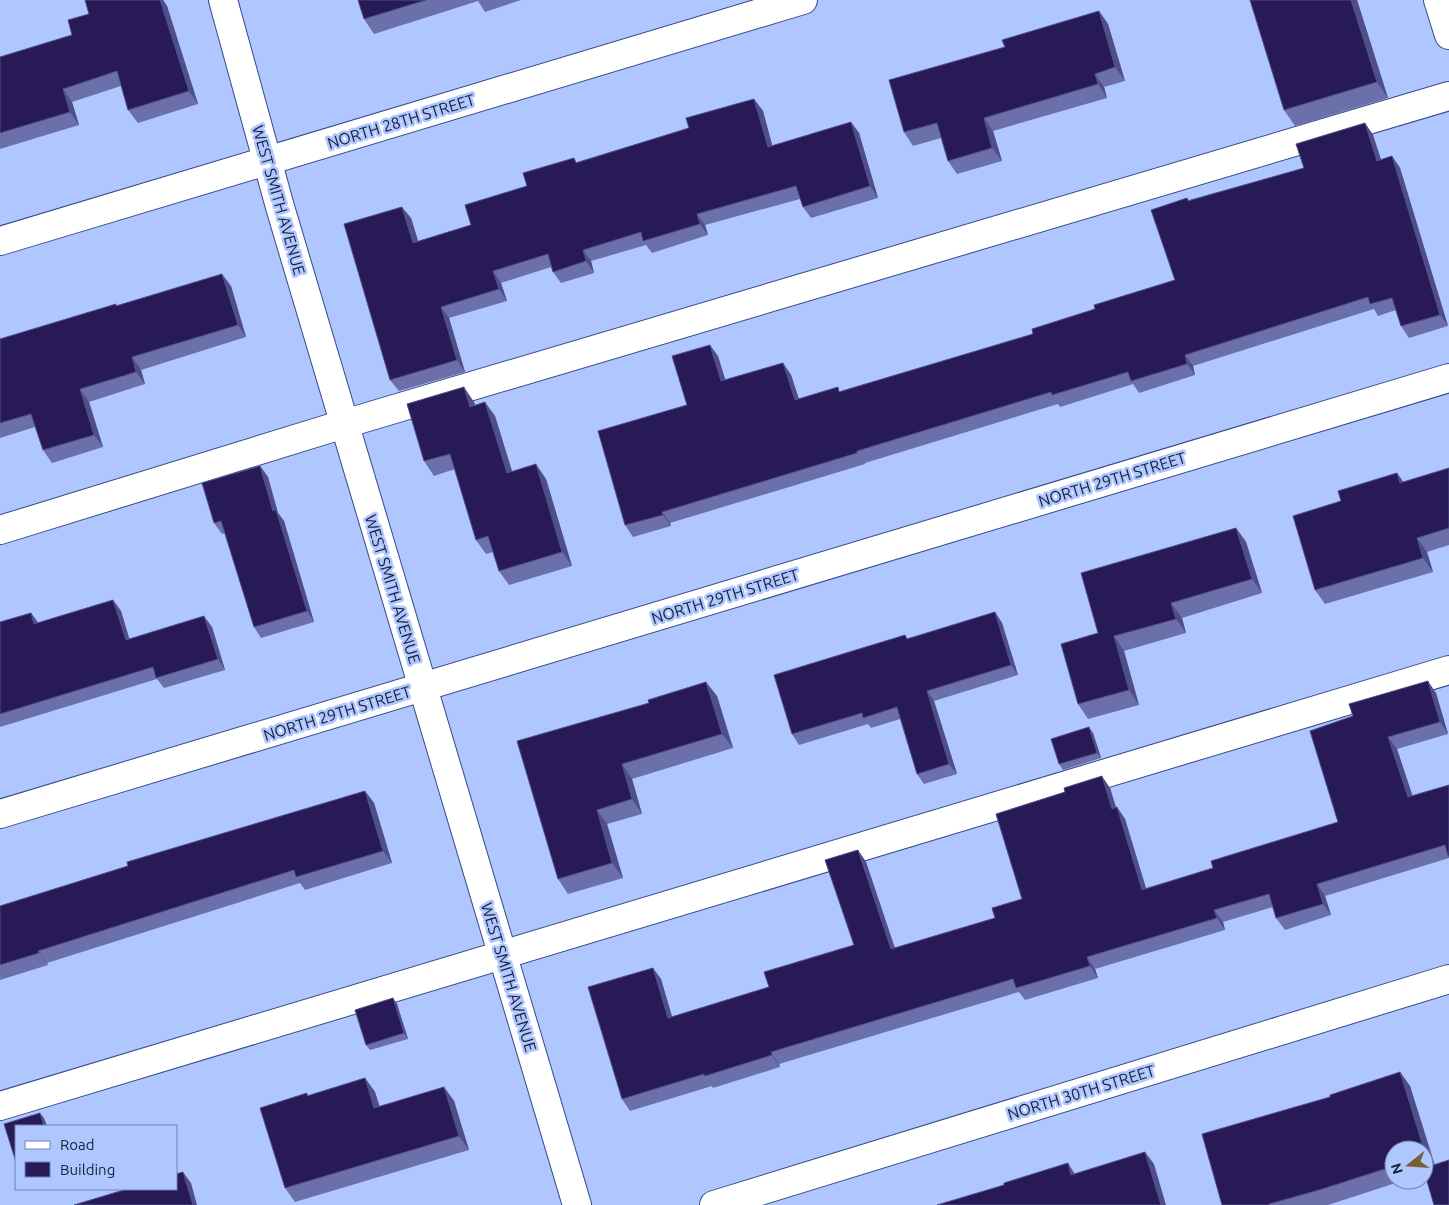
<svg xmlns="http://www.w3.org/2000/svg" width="1449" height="1205" viewBox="0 0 1449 1205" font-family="Ubuntu,sans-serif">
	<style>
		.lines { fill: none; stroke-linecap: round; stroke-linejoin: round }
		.minor-casing { stroke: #354986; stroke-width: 30 }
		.minor { stroke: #fff; stroke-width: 28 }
		.wall { fill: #6c70aa }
		.shaded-wall { fill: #504e89 }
		.building { fill: #281a57; stroke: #504e89 }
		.labels { text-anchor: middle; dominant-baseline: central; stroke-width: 5; stroke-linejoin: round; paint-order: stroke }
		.street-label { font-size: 16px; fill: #16203a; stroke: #afc6fe }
	</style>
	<rect width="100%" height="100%" fill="#afc6fe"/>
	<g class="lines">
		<g class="minor-casing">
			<g id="minor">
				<path d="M223 0 280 207 577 1205"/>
				<path d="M1438 0 1449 35"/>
				<path d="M0 241 803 0"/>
				<path d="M0 530 344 424 1449 96"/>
				<path d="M0 814 1449 378"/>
				<path d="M0 1106 1449 670"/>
				<path d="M714 1205 1449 979"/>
			</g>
		</g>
		<use href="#minor" class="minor"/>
	</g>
	<g class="wall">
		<path d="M85 0H163L167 6 198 104 138 123 128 110 121 86 72 102 79 125 0 149V57L72 35 89 14Z"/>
		<path d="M358 0H521L485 12 478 1 374 34 364 19Z"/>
		<path d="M1357 0 1388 98 1295 126 1284 110Z"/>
		<path d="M1099 11 1108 24 1125 81 1104 87 1107 98 993 131 1002 161 957 174 948 161 941 138 913 146 904 132 1005 47Z"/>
		<path d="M754 99 763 111 772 146 851 122 859 133 878 198 811 218 803 207 800 199 705 225 708 235 652 253 646 245 591 261 594 273 561 283 553 272 551 267 501 283 507 301 449 318 465 372 399 391 390 380 411 218 418 241 471 225 527 186 577 162 689 128Z"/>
		<path d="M1365 123 1373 135 1381 160 1392 156 1400 168 1448 326 1409 338 1401 326 1396 310 1378 316 1374 309 1193 366 1195 375 1139 393 1133 384 1060 407 1058 404 865 463V464L670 523 671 526 633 537 625 525 687 405 718 356 725 380 783 363 791 375 799 399 841 391 1033 334 1175 280 1187 198 1189 200 1304 168Z"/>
		<path d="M231 286 246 337 141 370 145 384 89 402 103 447 52 463 43 450 35 427 0 438V339L117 306Z"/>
		<path d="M474 402 475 405 495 416 512 472 546 479 572 566 509 585 499 571 493 552 486 554 476 540 455 469 434 476 424 461Z"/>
		<path d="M260 466 268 477 278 513 284 521 314 622 261 638 254 627 225 533 222 534 214 523Z"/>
		<path d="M1449 468V545L1427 552 1433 572 1325 604 1315 590 1341 501 1397 473 1403 482Z"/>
		<path d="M1236 528 1246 542 1262 593 1182 618 1186 633 1124 651 1139 705 1088 719 1078 704 1098 633Z"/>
		<path d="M113 600 121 611 129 639 212 627 225 670 164 688 157 679 0 727V622L31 613 38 623Z"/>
		<path d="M995 612 1002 623 1018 675 934 701 957 774 924 784 917 774 900 719 871 728 868 724 799 745 792 734 908 639Z"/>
		<path d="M1436 693 1448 734 1397 749 1412 796 1449 785V858L1325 896 1331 915 1285 930 1276 918 1273 907 1223 922 1225 930 1095 969 1098 978 1025 1000 1019 992 779 1064 780 1067 713 1088 712 1086 630 1111 622 1099 661 979 672 1017 769 987 854 945 858 850 866 862 895 948 995 918 1022 899 1110 788 1116 807H1117L1125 819 1146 888 1213 868 1338 822 1310 731Z"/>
		<path d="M717 696 733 748 632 779 642 814 607 824 623 878 568 894 558 879 517 741Z"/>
		<path d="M1093 733 1101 758 1063 770 1059 764Z"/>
		<path d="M365 791 374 803 392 863 305 890 300 883 47 963 48 965 0 980V906Z"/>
		<path d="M393 998 397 1004 408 1039 370 1050 366 1045Z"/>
		<path d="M1400 1072 1410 1086 1435 1165 1425 1174H1424V1150H1394V1180H1405L1328 1205H1222L1330 1097Z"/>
		<path d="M365 1078 375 1092 380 1107 444 1087 454 1101 469 1150 295 1202 285 1188 307 1093 308 1096Z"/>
	</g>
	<g class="shaded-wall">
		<path d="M160 0H163L167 6 198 104 189 91Z"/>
		<path d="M1351 0H1357L1388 98 1377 82Z"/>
		<path d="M1099 11 1108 24 1125 81 1115 67Z"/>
		<path d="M1095 74 1104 87 1107 98 1098 84Z"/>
		<path d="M63 89 72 102 79 125 70 112Z"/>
		<path d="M754 99 763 111 776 159 768 147Z"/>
		<path d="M984 118 993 131 1002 161 992 148Z"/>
		<path d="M851 122 859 133 878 198 870 186Z"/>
		<path d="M1365 123 1373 135 1385 172 1377 161Z"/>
		<path d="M1392 156 1400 168 1448 326 1440 315Z"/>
		<path d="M402 207 411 218 422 254 413 243Z"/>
		<path d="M697 214 705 225 708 235 700 224Z"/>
		<path d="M583 250 591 261 594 273 586 261Z"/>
		<path d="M493 271 501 283 507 301 499 289Z"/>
		<path d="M222 274 231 286 246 337 238 325Z"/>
		<path d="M441 307 449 318 465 372 457 360Z"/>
		<path d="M710 345 718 356 729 392 721 381Z"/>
		<path d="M1185 355 1193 366 1195 375 1187 364Z"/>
		<path d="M132 357 141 370 145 384 136 372Z"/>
		<path d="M783 363 791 375 803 412 795 400Z"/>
		<path d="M464 387 474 402 480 421 470 407Z"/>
		<path d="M80 389 89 402 103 447 94 435Z"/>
		<path d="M485 402 495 416 517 487 507 473Z"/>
		<path d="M536 464 546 479 572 566 562 552Z"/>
		<path d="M260 466 268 477 278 513 284 521 314 622 307 611 273 511Z"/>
		<path d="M1397 473 1407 487 1400 483Z"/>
		<path d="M662 512 670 523 671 526 663 515Z"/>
		<path d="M1236 528 1246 542 1262 593 1252 579Z"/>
		<path d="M1417 538 1427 552 1433 572 1423 558Z"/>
		<path d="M113 600 121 611 133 651 126 640Z"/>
		<path d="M1171 603 1182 618 1186 633 1176 619Z"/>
		<path d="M995 612 1002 623 1018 675 1011 665Z"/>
		<path d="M31 613 39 624H34Z"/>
		<path d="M204 616 212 627 225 670 218 659Z"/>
		<path d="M1114 636 1124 651 1139 705 1129 690Z"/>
		<path d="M1428 681 1436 693 1448 734 1440 722Z"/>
		<path d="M706 682 717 696 733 748 722 734Z"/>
		<path d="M927 691 934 701 957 774 949 764Z"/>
		<path d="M1089 727 1093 733 1101 758 1097 753Z"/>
		<path d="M1388 737 1397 749 1417 809 1408 797Z"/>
		<path d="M622 764 632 779 642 814 632 799Z"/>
		<path d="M1102 776 1110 788 1120 821 1112 809Z"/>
		<path d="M365 791 374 803 392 863 383 851Z"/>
		<path d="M1117 807 1125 819 1150 902 1142 890Z"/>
		<path d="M597 810 607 824 623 878 612 863Z"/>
		<path d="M858 850 866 862 899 961 891 949Z"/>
		<path d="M1317 884 1325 896 1331 915 1323 904Z"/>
		<path d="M1214 910 1223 922 1225 930 1217 918Z"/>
		<path d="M38 951 47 963 48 965 39 953Z"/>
		<path d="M1087 957 1095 969 1098 978 1090 966Z"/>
		<path d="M653 968 661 979 676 1030 668 1018Z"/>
		<path d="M393 998 397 1004 408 1039 404 1033Z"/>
		<path d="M771 1052 779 1064 780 1067 772 1055Z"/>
		<path d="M1400 1072 1410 1086 1436 1170 1426 1156Z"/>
		<path d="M365 1078 375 1092 384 1122 374 1108Z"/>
		<path d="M444 1087 454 1101 469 1150 459 1136Z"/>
		<path d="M40 1113 44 1118 47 1126H44Z"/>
		<path d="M1145 1152 1154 1164 1166 1205H1161Z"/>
		<path d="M1068 1163 1076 1176 1071 1175Z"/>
		<path d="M183 1172 191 1183 197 1205H193Z"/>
	</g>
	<g class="building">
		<path d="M85 0H160L189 91 128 110 117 71 63 89 70 112 0 133V57L72 35 68 20 89 14Z"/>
		<path d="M358 0H426L364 19Z"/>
		<path d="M1250 0H1351L1377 82 1284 110Z"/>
		<path d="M1099 11 1115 67 1095 74 1098 84 984 118 992 148 948 161 937 123 904 132 889 80 1005 47 1002 40Z"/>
		<path d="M754 99 768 147 851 122 870 186 803 207 796 186 697 214 700 224 643 241 641 232 583 250 586 261 553 272 548 254 493 271 499 289 441 307 457 360 390 380 344 224 402 207 413 243 471 225 465 205 527 186 523 173 574 158 576 163 689 128 686 118Z"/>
		<path d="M1365 123 1377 161 1392 156 1440 315 1401 326 1392 298 1370 304 1368 297 1185 355 1187 364 1131 381 1128 372 1052 395 1051 392 857 451V453L662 512 663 515 625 525 598 431 687 405 672 356 710 345 721 381 783 363 795 400 838 387 839 392 1033 334 1032 329 1095 309 1094 305 1175 280 1151 210 1187 198 1188 201 1304 168 1296 144Z"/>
		<path d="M222 274 238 325 132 357 136 372 80 389 94 435 43 450 31 414 0 423V339L116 304V306Z"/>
		<path d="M464 387 470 407 485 402 507 473 536 464 562 552 499 571 488 536 476 540 450 454 424 461 407 404Z"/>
		<path d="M260 466 273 511 276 510 307 611 254 627 221 521 214 523 202 483Z"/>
		<path d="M1449 468V528L1417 538 1423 558 1315 590 1293 516 1341 501 1338 491 1397 473 1400 483Z"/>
		<path d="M1236 528 1252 579 1171 603 1176 619 1114 636 1129 690 1078 704 1061 644 1098 633 1081 573Z"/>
		<path d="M113 600 126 640 204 616 218 659 156 678 153 667 0 714V622L31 613 34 624Z"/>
		<path d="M995 612 1011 665 927 691 949 764 917 774 897 707 863 718 862 713 792 734 774 675 905 635 907 639Z"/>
		<path d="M1428 681 1440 722 1388 737 1408 797 1449 785V856H1448L1445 845 1317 884 1323 904 1276 918 1269 894 1214 910 1217 918 1087 957 1090 966 1016 988 1013 979 771 1052 772 1055 705 1076 704 1074 622 1099 588 987 653 968 668 1018 769 987 764 972 854 945 825 860 858 850 891 949 995 918 992 908 1022 899 996 814 1065 792 1064 788 1102 776 1112 809 1117 807 1142 890 1213 868 1211 861 1338 822 1310 731 1353 716 1349 704Z"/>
		<path d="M706 682 722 734 622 764 632 799 597 810 612 863 558 879 517 741 649 703 648 700Z"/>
		<path d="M1089 727 1097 753 1059 764 1051 739Z"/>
		<path d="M365 791 383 851 296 877 294 870 38 951 39 953 0 965V906L128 866 127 862Z"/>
		<path d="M393 998 404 1033 366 1045 355 1010Z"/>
		<path d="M1400 1072 1426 1156 1424 1157V1150H1394V1166L1319 1190 1269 1204V1205H1222L1202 1134 1330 1097V1095Z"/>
		<path d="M365 1078 374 1108 444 1087 459 1136 285 1188 260 1108 307 1093V1096Z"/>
		<path d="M40 1113 44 1126H16V1162L4 1124Z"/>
		<path d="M1145 1152 1161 1205H937L1004 1185V1183L1068 1163 1071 1175Z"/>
		<path d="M1449 1160V1205H1434L1424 1171V1168Z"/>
		<path d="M183 1172 193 1205H74L127 1189H176V1174Z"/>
	</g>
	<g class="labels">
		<g class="street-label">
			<text transform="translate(401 121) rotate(-17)">NORTH 28TH STREET</text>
			<text transform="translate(279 200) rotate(74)">WEST SMITH AVENUE</text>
			<text transform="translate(1112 479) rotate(-17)">NORTH 29TH STREET</text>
			<text transform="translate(393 589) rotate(73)">WEST SMITH AVENUE</text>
			<text transform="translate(725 596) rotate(-17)">NORTH 29TH STREET</text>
			<text transform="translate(337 713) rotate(-17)">NORTH 29TH STREET</text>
			<text transform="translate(509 977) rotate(73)">WEST SMITH AVENUE</text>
			<text transform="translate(1081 1092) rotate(-17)">NORTH 30TH STREET</text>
		</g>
	</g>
	<rect x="15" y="1125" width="162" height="65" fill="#afc6fe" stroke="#7284b0"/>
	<rect x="25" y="1141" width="25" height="8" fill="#ffffff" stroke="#7284b0"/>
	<text x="60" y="1150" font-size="15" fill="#16203a">Road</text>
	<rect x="25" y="1162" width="25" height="15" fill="#281a57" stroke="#7284b0"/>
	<text x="60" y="1175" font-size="15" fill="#16203a">Building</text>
	<g transform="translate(1409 1165) rotate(253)"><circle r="24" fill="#afc6fe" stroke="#7284b0"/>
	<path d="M0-4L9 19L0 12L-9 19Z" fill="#766231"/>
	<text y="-8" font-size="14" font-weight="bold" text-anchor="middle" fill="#16203a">N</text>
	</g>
</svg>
